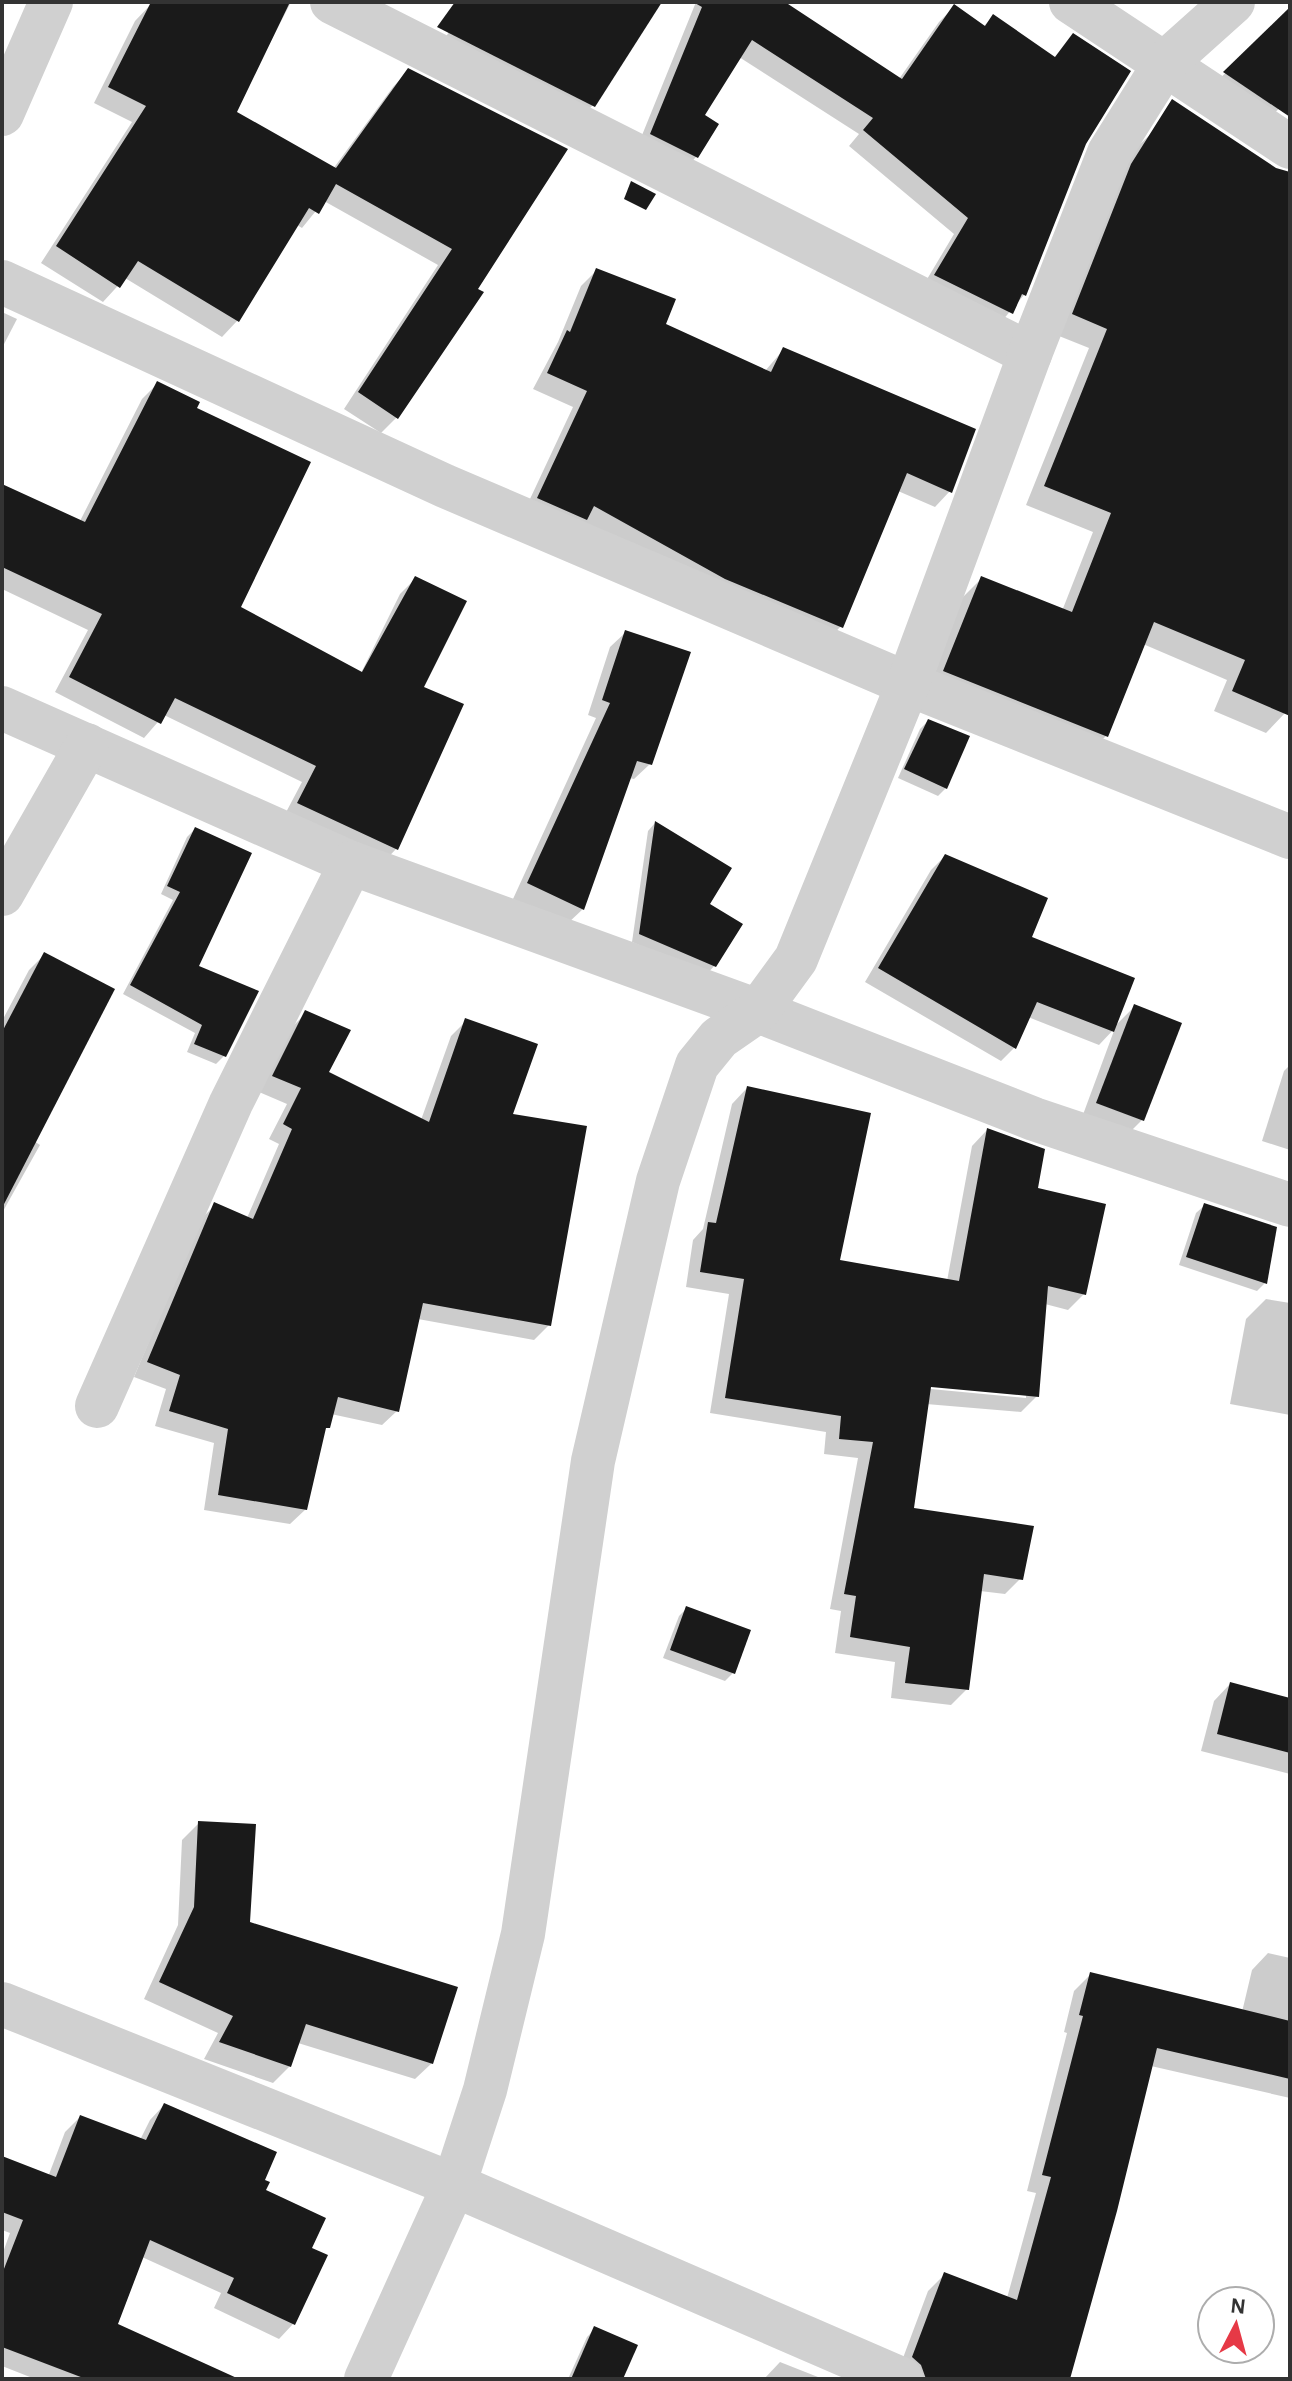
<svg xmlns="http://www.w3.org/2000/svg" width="1292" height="2381" viewBox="0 0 1292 2381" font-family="'Alegreya Sans',sans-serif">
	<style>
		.shadow { fill: #0003; fill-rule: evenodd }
		.building { fill: #1a1a1a }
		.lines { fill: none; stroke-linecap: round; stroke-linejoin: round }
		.street { stroke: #d0d0d0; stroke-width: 44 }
	</style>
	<rect width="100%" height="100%" fill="#fff"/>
	<g class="shadow">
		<path d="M153 2H291L234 113 333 169 393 87 408 71 565 150 397 417 381 433 344 409 438 265 324 201 302 228 297 225 237 321 222 337 125 278 103 302 41 263 132 122 94 103 135 21Z"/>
		<path d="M469 2H660L593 105 578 121 437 50Z"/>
		<path d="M696 2H789L786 5 899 79 939 22 954 7 983 27 993 17 1084 143 1024 295 996 328 920 291 954 234 849 146 859 134 739 57 702 116 716 125 696 157 681 173 636 150Z"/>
		<path d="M1281 19 1290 26V98L1262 125 1209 89Z"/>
		<path d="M1156 129 1290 188V702L1285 713 1266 733 1214 711 1227 680 1143 644 1106 736 1086 755 925 691 962 598 982 578 1062 611 1093 532 1026 505 1089 348 1054 334 1112 186 1136 148Z"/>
		<path d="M597 270 663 325 765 371 784 349 950 491 935 507 898 491 841 626 826 642 523 514 573 407 533 389 558 342 581 286Z"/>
		<path d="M2 312 17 319 2 348Z"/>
		<path d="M158 383 194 409 238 608 361 673 400 594 416 578 421 688 396 849 381 865 283 818 302 782 164 715 144 738 55 692 88 630 2 589V517L80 521 142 399Z"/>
		<path d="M626 632 650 764 634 779 629 778 583 909 567 924 513 899 596 718 588 715 610 647Z"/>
		<path d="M928 721 946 788 938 796 898 778 920 729Z"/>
		<path d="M655 823 707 905 715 965 707 974 632 942 648 831Z"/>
		<path d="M195 829 196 967 224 1056 216 1064 187 1052 195 1033 123 994 173 900 161 894 187 837Z"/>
		<path d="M945 856 1115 1026 1134 1007 1143 1119 1126 1136 1081 1120 1115 1028 1099 1045 1028 1017 1014 1048 1001 1061 865 982 931 870Z"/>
		<path d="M44 955 34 1141 40 1145 2 1213V1021L29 970Z"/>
		<path d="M306 1013 326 1073 421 1120 451 1036 466 1021 510 1116 549 1325 534 1340 418 1319 397 1411 382 1425 331 1414 323 1432 306 1509 290 1524 204 1510 214 1443 155 1426 166 1389 134 1377 200 1220 215 1205 247 1218 279 1144 269 1139 287 1104 259 1092 291 1028Z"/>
		<path d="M1290 1065V1150L1262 1141 1284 1071Z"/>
		<path d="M747 1088 837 1262 947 1281 972 1146 987 1130 1036 1190 1084 1294 1068 1310 1045 1304 1037 1396 1021 1412 926 1404 912 1510 1021 1578 1005 1594 980 1591 967 1689 951 1705 891 1698 895 1662 835 1653 841 1611 830 1609 858 1458 824 1454 826 1432 710 1413 729 1294 686 1287 693 1240 703 1229 732 1104ZM921 1384 1026 1394V1398L920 1388Z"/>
		<path d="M1205 1205 1265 1283 1257 1291 1179 1265 1196 1213Z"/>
		<path d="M1266 1299 1290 1303V1415L1230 1404 1246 1319Z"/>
		<path d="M687 1608 733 1673 725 1681 663 1658 679 1616Z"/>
		<path d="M1230 1684 1290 1700V1774L1201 1751 1214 1701Z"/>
		<path d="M199 1823 248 1924 432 2063 415 2079 298 2043 290 2066 273 2083 204 2059 218 2033 144 1999 178 1925 182 1840Z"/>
		<path d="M1268 1953 1290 1958V2098L1151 2066 1068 2379H903L897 2374 928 2291 945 2274 1007 2298 1036 2193 1027 2191 1067 2033 1064 2032 1074 1991 1090 1975 1242 2012 1252 1970Z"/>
		<path d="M164 2105 262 2181 263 2191 309 2249 326 2256 293 2324 279 2339 214 2308 221 2293 142 2257 116 2325 177 2379H35L2 2366V2255L10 2233 2 2230V2158L48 2177 65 2132 80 2117 140 2140 150 2120Z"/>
		<path d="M595 2329 621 2379H568L587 2337Z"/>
		<path d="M780 2362 823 2379H764Z"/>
	</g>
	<g class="building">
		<path d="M151 2H290L237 112 336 168 408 68 568 149 478 289 484 292 398 419 358 392 452 249 336 184 319 214 309 208 239 322 138 261 120 288 56 246 146 106 108 87Z"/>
		<path d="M455 2H662L595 107 437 27Z"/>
		<path d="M693 2H785L902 79 954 4 985 26 993 14 1055 57 1073 33 1131 71 1086 144 1026 296 1022 294 1013 314 934 275 968 218 863 130 873 118 752 40 705 115 719 124 698 158 650 134 702 7Z"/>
		<path d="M1290 7V117L1223 72Z"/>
		<path d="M1172 99 1276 168 1290 172V716L1232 691 1245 660 1154 622 1108 737 943 671 981 576 1072 612 1111 513 1044 486 1107 329 1072 314 1131 164Z"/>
		<path d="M631 181 656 194 646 210 624 199Z"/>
		<path d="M596 268 676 299 666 324 771 372 783 347 976 429 952 493 907 473 843 628 725 579 594 506 587 520 537 498 587 391 547 373 567 330 570 332Z"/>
		<path d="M157 381 200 402 197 408 311 462 241 607 362 672 415 576 467 601 424 687 464 704 398 850 297 803 316 766 175 698 161 724 69 677 102 614 2 567V484L85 522Z"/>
		<path d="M625 630 691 652 652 765 637 761 584 910 527 883 610 703 602 700Z"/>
		<path d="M928 719 970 736 947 789 904 769Z"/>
		<path d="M655 821 732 868 710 904 743 924 716 967 639 934Z"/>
		<path d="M195 827 252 853 199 966 259 991 226 1057 194 1044 202 1025 130 985 180 892 167 886Z"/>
		<path d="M945 854 1048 898 1032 937 1135 978 1114 1032 1037 1002 1016 1049 878 968Z"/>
		<path d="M44 952 115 989 2 1208V1032Z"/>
		<path d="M1134 1004 1182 1023 1144 1121 1096 1103Z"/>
		<path d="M305 1010 351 1030 329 1072 429 1122 465 1018 538 1044 513 1114 587 1126 551 1326 423 1303 399 1412 338 1397 330 1428H326L307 1510 218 1495 228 1429 169 1411 180 1375 147 1362 214 1202 253 1219 292 1129 283 1124 301 1088 272 1076Z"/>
		<path d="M747 1086 871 1113 840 1260 959 1281 987 1128 1045 1149 1038 1188 1106 1204 1086 1295 1048 1286 1039 1397 931 1387 914 1508 1034 1526 1023 1580 984 1574 969 1690 905 1683 910 1647 850 1637 856 1596 844 1594 873 1442 839 1439 841 1416 725 1398 744 1279 700 1272 708 1222 716 1223Z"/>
		<path d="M1204 1203 1277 1227 1267 1284 1186 1257Z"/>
		<path d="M686 1606 751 1630 735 1674 670 1650Z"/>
		<path d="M1230 1682 1290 1698V1753L1217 1734Z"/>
		<path d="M198 1821 256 1824 250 1922 458 1987 433 2064 306 2024 291 2067 219 2042 233 2016 159 1982 194 1907Z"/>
		<path d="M1090 1972 1290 2021V2079L1157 2048 1117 2211 1070 2379H926L921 2365 912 2357 944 2272 1017 2300 1051 2177 1042 2175 1083 2016 1079 2015Z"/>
		<path d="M164 2103 277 2152 265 2180 270 2182 266 2190 326 2218 312 2248 328 2255 295 2325 227 2293 234 2278 150 2240 118 2324 239 2379H86L2 2347V2274L23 2220 2 2212V2156L56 2177 80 2115 146 2140Z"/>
		<path d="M594 2326 638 2345 623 2379H571Z"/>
	</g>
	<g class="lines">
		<g class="street">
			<path d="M332 2 1030 354"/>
			<path d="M1071 2 1290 147"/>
			<path d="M2 114 51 2"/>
			<path d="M2 282 445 486 908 684 1290 837"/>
			<path d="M2 708 351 863 758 1011 1034 1119 1290 1205"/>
			<path d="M2 894 87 745"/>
			<path d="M97 1406 231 1103 351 863"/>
			<path d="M2 2004 454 2185 901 2379"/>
			<path d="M366 2379 454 2185 485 2090 523 1934 593 1461 658 1181 697 1065 719 1038 758 1011 796 959 908 684 1030 354 1109 153 1166 62 1233 2"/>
		</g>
	</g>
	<rect width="1292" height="2381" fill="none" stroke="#333333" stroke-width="8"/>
	<g transform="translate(1236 2325) rotate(6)"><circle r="38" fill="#ffffff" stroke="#adadad" stroke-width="2"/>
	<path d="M0-6L14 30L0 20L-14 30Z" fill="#e63946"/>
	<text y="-12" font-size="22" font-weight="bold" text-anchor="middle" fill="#333333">N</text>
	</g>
</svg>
